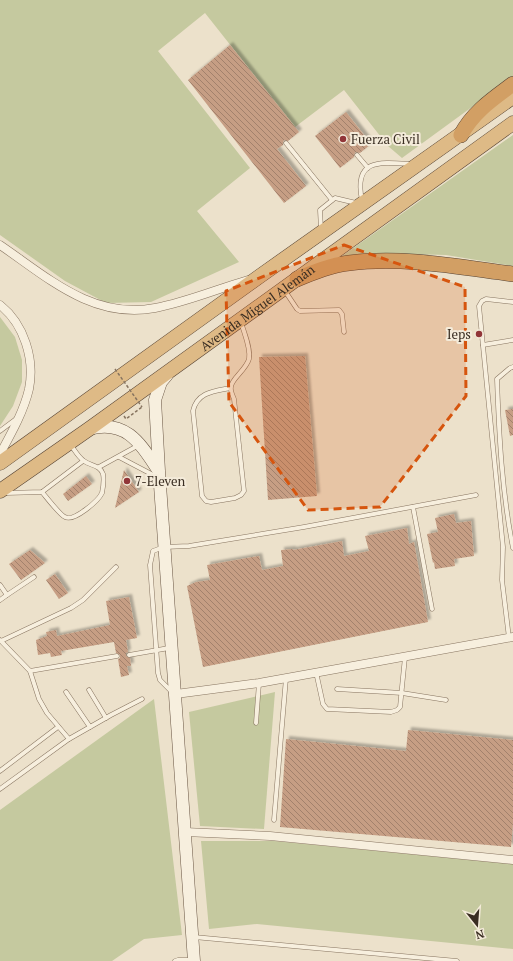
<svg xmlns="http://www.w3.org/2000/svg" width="513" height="961" viewBox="0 0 513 961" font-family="'PT Serif',serif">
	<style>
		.grass { fill: #c5c99f }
		.building { fill: url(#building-back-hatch); filter: url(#shadow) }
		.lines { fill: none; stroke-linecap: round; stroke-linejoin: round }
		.service-casing { stroke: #877460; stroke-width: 5 }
		.minor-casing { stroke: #877460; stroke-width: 9 }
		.secondary-casing { stroke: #695543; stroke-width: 13 }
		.trunk-casing { stroke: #564334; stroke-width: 15 }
		.motorway-casing { stroke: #564334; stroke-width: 16 }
		.path { stroke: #877460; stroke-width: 1.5; stroke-dasharray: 3 2; stroke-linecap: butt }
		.service { stroke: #f7efde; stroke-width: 4 }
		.minor { stroke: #f7efde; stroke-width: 8 }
		.secondary { stroke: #f7efde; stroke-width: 12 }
		.trunk { stroke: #deba86; stroke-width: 14 }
		.motorway { stroke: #d29f64; stroke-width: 15 }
		.path-bridge { stroke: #877460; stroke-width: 1.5; stroke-dasharray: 3 2; stroke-linecap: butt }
		.marked { fill: #d6550e; fill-opacity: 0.2; stroke: #d6550e; stroke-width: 3; stroke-dasharray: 8 5; stroke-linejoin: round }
		.poi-dot { fill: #913538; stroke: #f4ebda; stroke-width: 1.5 }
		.labels { text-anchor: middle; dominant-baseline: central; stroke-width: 4; stroke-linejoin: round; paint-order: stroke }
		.poi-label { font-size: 13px; fill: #392d22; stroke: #f4ebda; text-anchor: start }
		.street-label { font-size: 13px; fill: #392d22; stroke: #f4ebda }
	</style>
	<defs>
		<pattern id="building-back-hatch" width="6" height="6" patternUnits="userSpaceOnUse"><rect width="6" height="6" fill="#c69e84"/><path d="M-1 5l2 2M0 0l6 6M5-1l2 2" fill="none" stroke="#a2816c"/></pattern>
		<filter id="shadow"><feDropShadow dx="3" dy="-3" stdDeviation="1" flood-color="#0004"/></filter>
	</defs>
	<rect width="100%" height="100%" fill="#ece1cb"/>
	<g class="grass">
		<path d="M0 0H513V77L402 158 388 146 344 90 295 127 205 13 158 51 250 168 197 211 239 262 151 302 106 303 65 281 0 235Z"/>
		<path d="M513 135V266L446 255 367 253 335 261Z"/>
		<path d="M0 317 15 337 22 360V382L13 406 0 426Z"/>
		<path d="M275 692 264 829 200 826 189 712Z"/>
		<path d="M154 699 182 935 144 939 112 961H0V810Z"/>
		<path d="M201 841H274L513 864V949L257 924 209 929Z"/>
	</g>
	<g class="building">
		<path d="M230 45 299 132 288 141 284 140 283 142V145L277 149 306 186 284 203 188 80Z"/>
		<path d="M346 112 371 144 360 153 355 152 354 157 340 168 315 136Z"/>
		<path d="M305 356 317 496 268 500 259 357Z"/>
		<path d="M513 409V435L510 436 505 410Z"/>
		<path d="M124 470 139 492 115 508Z"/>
		<path d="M86 476 92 484 68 501 63 494Z"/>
		<path d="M454 514 456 523 471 521 474 556 454 559 455 566 435 569 434 562 433 563 427 534 438 532 435 518Z"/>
		<path d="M407 528 409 544 414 542 428 622 203 667 187 586 196 582 210 580 207 565 259 556 262 570 283 566 281 550 293 549V550L342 541 344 556 369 551 365 536Z"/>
		<path d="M30 550 45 563 21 580 9 564Z"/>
		<path d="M55 574 68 593 59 599 46 580Z"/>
		<path d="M129 597 137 638 126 640 128 652 126 653V656L130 658 131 666H127L129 675 121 677 118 659 120 658V655L116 653 114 642 61 651 62 655 51 657 50 653 38 655 36 640 47 636 46 632 56 630 57 636 110 625 106 601Z"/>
		<path d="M408 730 513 740V823L511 847 280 827 286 739 406 751Z"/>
	</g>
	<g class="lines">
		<g class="service-casing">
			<g id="service">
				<path d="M286 143 332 200"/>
				<path d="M357 155 368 168"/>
				<path d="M362 200C353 158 381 162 411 164"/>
				<path d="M321 229 320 210 335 198 356 203"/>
				<path d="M285 291 297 309 300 311 339 310 342 314 344 332"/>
				<path d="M483 345 513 340"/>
				<path d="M513 367 510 368 497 379C499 435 502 493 513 548"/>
				<path d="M230 388C215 391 197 392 193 411L202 496 206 501 211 502 235 498 241 495 244 491 234 399C233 396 230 391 231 387 231 379 246 370 249 359 251 348 244 333 241 322"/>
				<path d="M0 431 16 419"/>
				<path d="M119 457 157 477"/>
				<path d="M99 467 139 445"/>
				<path d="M42 492C47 498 60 515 65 517 74 522 98 501 102 493 103 488 104 479 103 474 100 465 91 466 84 461 78 457 74 449 70 444"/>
				<path d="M6 493 42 492 83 461"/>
				<path d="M413 507 432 609"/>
				<path d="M0 585 7 595 0 600"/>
				<path d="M7 595 34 577"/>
				<path d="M509 638 502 580 503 547 479 306 482 301 486 299 513 302"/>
				<path d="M0 640 30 671 117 656"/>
				<path d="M1 641 71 608 83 600 116 567"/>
				<path d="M129 655 169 648"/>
				<path d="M30 671 39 699 47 713 69 739 111 715 142 699"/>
				<path d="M316 672 323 704 327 709 391 712 397 710 400 707 405 657"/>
				<path d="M337 689 402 693 446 700"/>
				<path d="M89 690 106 718"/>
				<path d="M66 692 90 727"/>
				<path d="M172 692 160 680 158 673 150 565 153 551 164 547 189 546 304 527 476 495"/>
				<path d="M256 723 259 683"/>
				<path d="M0 771 58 727"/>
				<path d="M0 789 69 739"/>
				<path d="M274 820 286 678"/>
				<path d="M194 937 457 961"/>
				<path d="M175 961 178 960H192"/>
			</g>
		</g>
		<g class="minor-casing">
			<g id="minor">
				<path d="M0 245C47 277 93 320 155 308 187 302 217 289 248 280"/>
				<path d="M0 305C24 324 35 359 29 389 24 411 11 434 0 454"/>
				<path d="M176 694 259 683 513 637"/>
				<path d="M185 832 270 836 513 860"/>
			</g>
		</g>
		<g class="secondary-casing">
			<g id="secondary">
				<path d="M167 375 161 382 155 400 159 471 194 961"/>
				<path d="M89 429C126 419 140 443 158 470"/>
			</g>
		</g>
		<g class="trunk-casing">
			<g id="trunk">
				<path d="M0 463 260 276 513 97"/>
				<path id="s1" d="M0 491 89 429 513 123"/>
			</g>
		</g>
		<g class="motorway-casing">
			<g id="motorway">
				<path d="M461 135C473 112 493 99 513 84"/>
				<path d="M297 279C314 272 331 265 349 263 403 256 459 267 513 274"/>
			</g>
		</g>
		<path class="path" d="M124 416 126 419 142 407"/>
		<use href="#service" class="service"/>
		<use href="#minor" class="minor"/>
		<use href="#secondary" class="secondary"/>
		<use href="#trunk" class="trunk"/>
		<use href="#motorway" class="motorway"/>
		<path class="path-bridge" d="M115 369 142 407"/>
	</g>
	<path class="marked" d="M344 245 465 287 466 396 380 507 308 510 229 402 226 291Z"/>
	<g class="poi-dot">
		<circle cx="343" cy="139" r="4"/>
		<circle cx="479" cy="334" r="4"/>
		<circle cx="127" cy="481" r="4"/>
	</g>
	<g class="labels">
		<g class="poi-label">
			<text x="351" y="139">Fuerza Civil</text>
			<text x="471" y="334" text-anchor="end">Ieps</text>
			<text x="135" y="481">7-Eleven</text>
		</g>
		<g class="street-label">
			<text stroke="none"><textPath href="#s1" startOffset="316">Avenida Miguel Alemán</textPath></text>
		</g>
	</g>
	<g transform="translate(477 925) rotate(163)" stroke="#f4ebda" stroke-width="3" paint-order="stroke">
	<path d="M0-3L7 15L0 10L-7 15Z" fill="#392d22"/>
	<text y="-6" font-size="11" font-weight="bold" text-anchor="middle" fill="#392d22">N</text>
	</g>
</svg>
